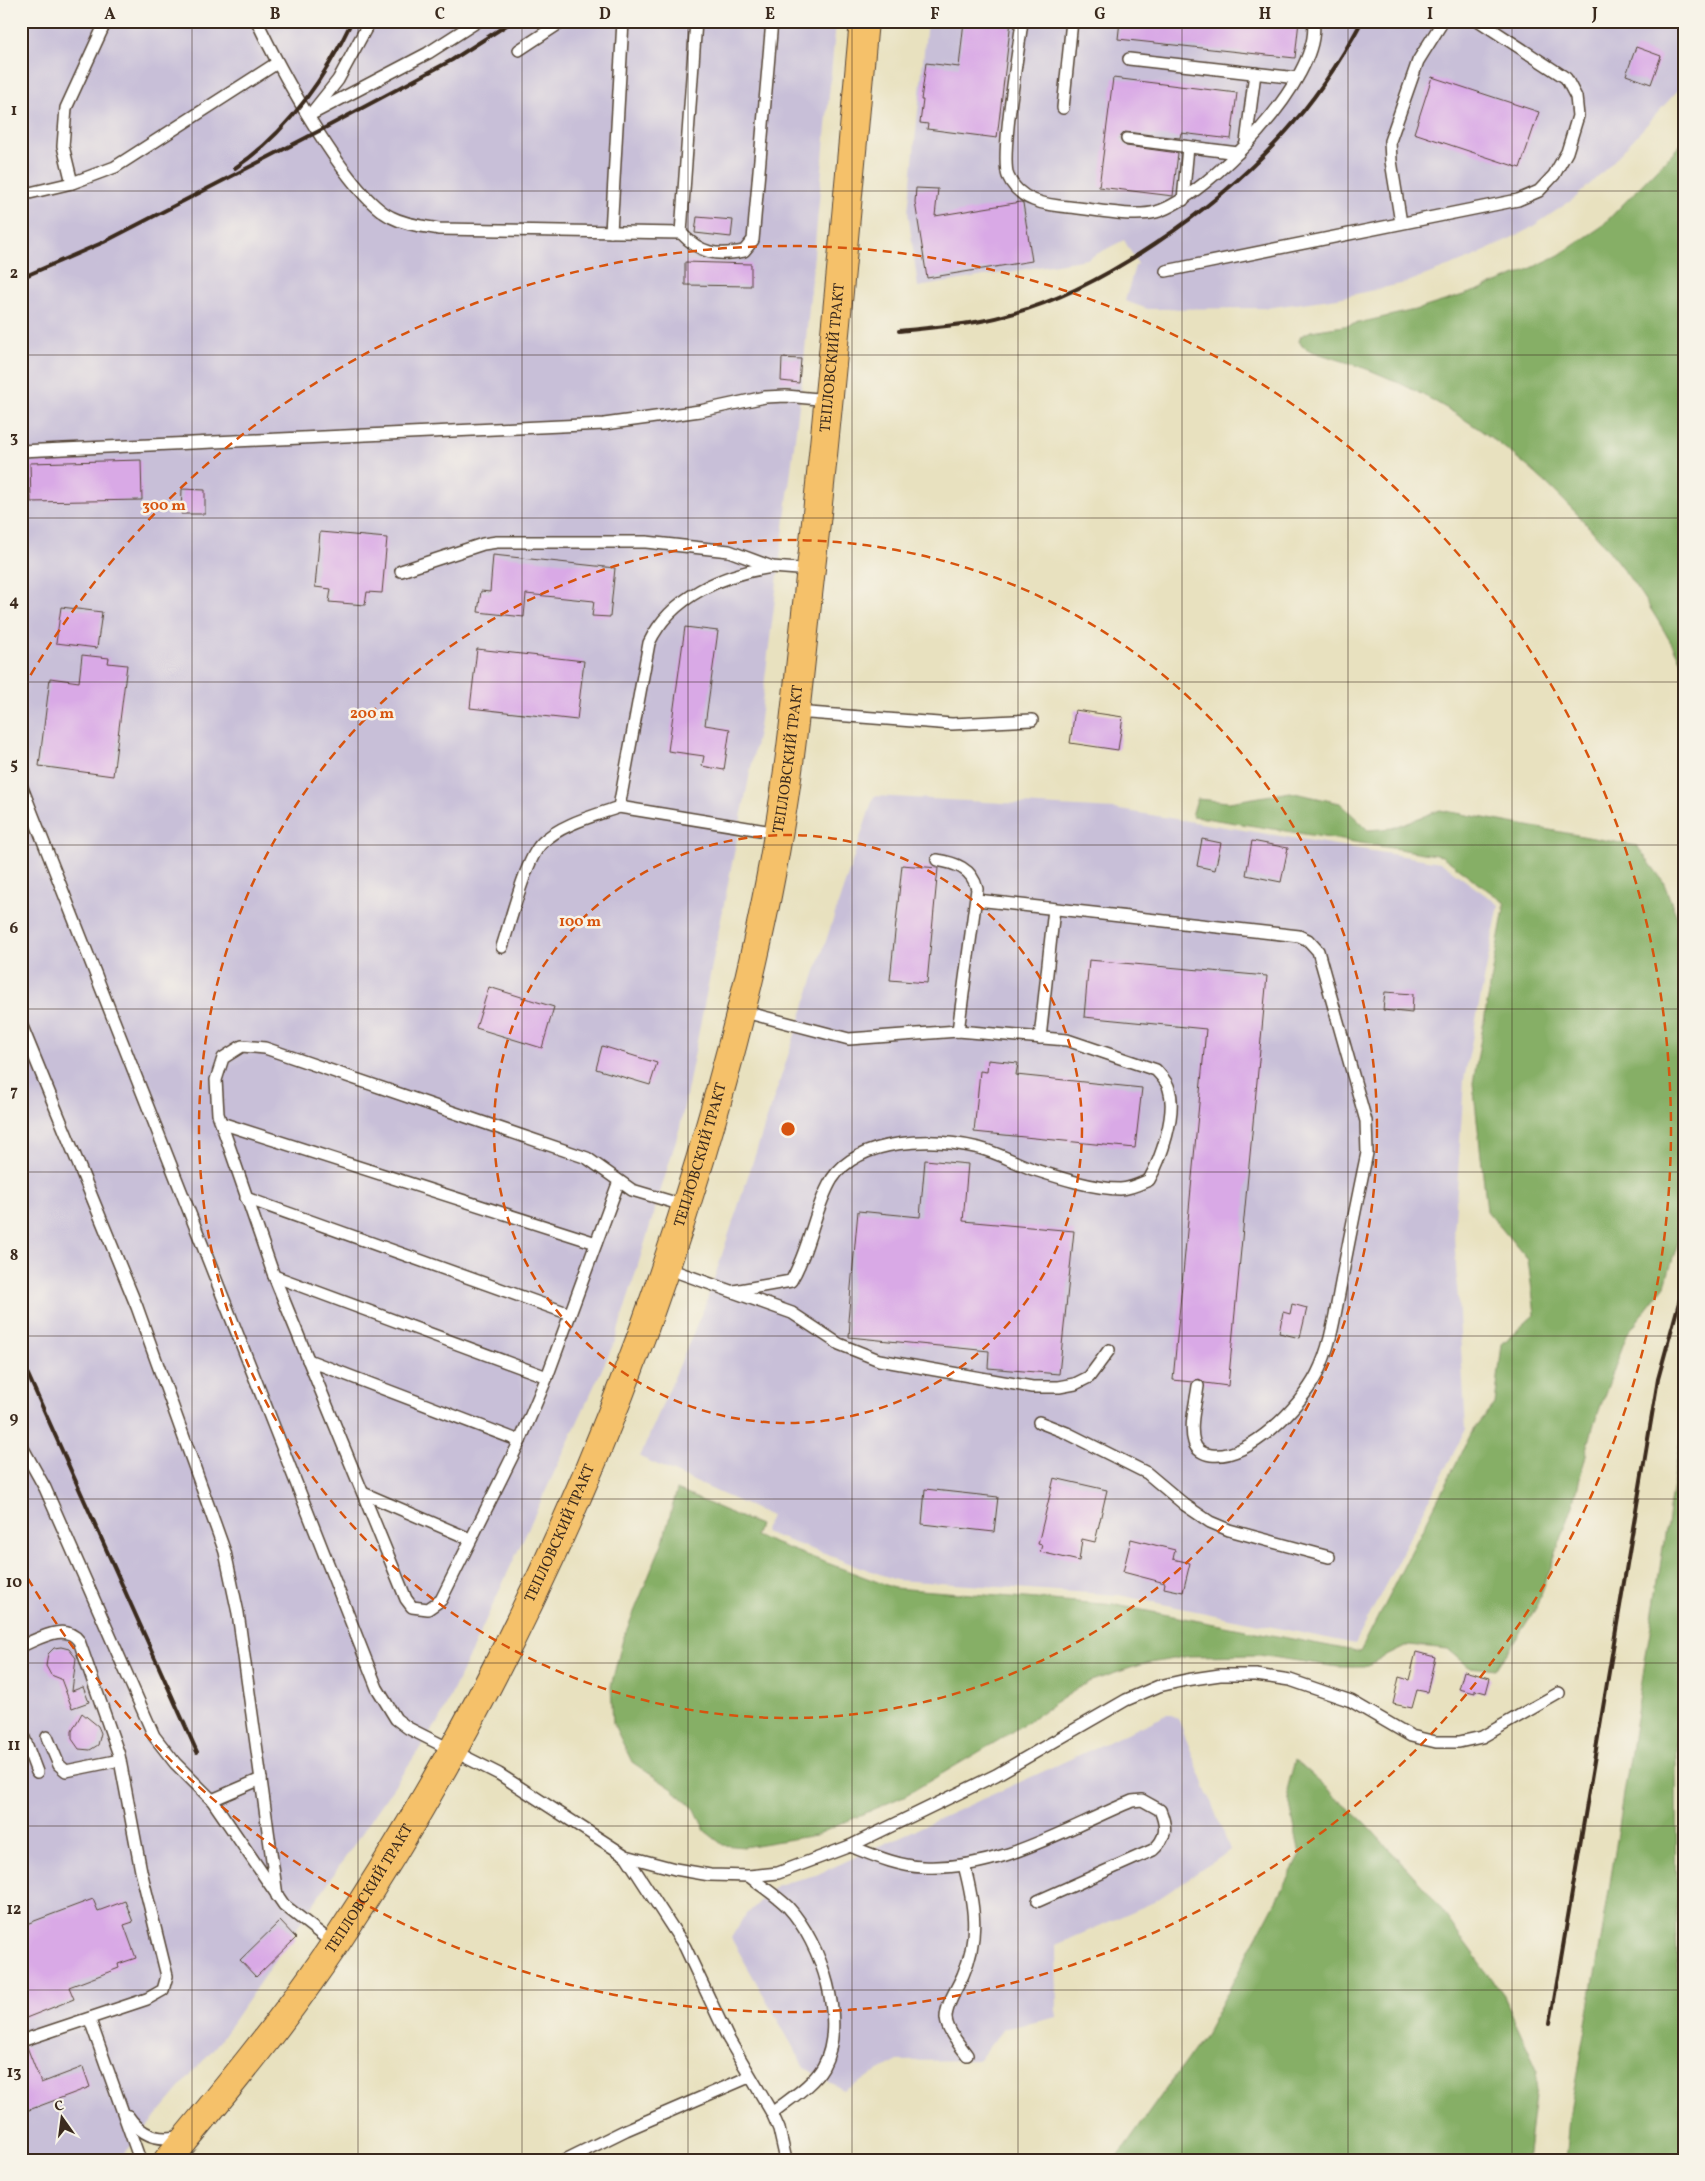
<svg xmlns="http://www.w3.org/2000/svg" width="1705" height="2181" viewBox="0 0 1705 2181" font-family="Vollkorn,serif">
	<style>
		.industrial { fill: #c8bfd8 }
		.forest { fill: #86af66; stroke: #606c42 }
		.building { fill: #d9a9e6 }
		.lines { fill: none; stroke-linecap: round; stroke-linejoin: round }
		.lane-casing { stroke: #554536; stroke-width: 14 }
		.primary-casing { stroke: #554536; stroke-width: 30 }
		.lane { stroke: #fff; stroke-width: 11 }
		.primary { stroke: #f5c16b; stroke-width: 28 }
		.rail { stroke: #3b2a1e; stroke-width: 4 }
		.grid { fill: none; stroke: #3b2a1e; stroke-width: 1; stroke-opacity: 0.55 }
		.ring { fill: none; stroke: #d7540e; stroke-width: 2.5; stroke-dasharray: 9 6 }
		.labels { text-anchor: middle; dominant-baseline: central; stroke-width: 5; stroke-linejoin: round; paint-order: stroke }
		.street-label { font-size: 15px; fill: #3b2a1e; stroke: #f7f3e8 }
		.centre { fill: #d7540e; stroke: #f7f3e8; stroke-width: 2.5 }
		.ring-label { font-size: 15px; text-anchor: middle; font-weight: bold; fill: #d7540e; stroke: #f7f3e8; stroke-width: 5; stroke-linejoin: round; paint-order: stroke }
		.neatline { fill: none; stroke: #3b2a1e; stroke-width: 2 }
		.grid-label { font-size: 16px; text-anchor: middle; font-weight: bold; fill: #3b2a1e }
	</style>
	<rect width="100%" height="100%" fill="#f7f3e8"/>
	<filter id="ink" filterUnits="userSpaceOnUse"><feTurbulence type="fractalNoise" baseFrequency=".02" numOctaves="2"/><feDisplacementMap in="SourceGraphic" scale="10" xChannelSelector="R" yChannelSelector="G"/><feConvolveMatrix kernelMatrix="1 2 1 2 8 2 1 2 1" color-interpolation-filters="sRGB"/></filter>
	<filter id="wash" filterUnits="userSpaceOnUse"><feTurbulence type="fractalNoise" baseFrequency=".0096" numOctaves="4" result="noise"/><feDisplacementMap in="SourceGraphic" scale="20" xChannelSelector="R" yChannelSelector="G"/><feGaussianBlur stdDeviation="1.12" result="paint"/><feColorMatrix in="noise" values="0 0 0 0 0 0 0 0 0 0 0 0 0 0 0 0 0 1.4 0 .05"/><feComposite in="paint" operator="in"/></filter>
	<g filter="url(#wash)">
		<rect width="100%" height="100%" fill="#e8e1bf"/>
		<g class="industrial">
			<path d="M21 21H836L802 382 759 727 680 1127 615 1341 440 1719 219 2042 119 2160H21Z"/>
			<path d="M927 21H1684V80L1680 88 1609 166 1575 198 1529 229 1471 258 1405 283 1338 298 1266 308 1148 309 1125 301 1135 266 1138 264 1124 240 1087 259 918 287 908 212Z"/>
			<path d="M874 796 1114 809 1440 862 1499 905 1464 1080 1454 1235 1466 1429 1355 1644 1119 1595 896 1580 764 1532 771 1516 640 1457 706 1303Z"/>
			<path d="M1169 1714 1178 1718 1230 1850 1154 1902 1056 1945 1057 2017 1003 2029 979 2060 898 2061 843 2090 805 2068 731 1938 743 1918 777 1885 816 1875Z"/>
		</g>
		<g class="forest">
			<path d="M1684 141V667C1617 536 1509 427 1372 371 1352 363 1331 358 1311 351L1302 346 1299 341 1301 336 1311 331 1350 325 1419 309 1476 291 1519 274 1559 255 1601 227Z"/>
			<path d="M1290 792 1340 803 1368 830 1392 828 1440 810 1637 846 1663 881 1684 935V1222L1665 1285 1627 1334 1593 1427 1573 1506 1536 1608 1496 1670 1469 1667 1448 1649 1409 1645 1364 1667H1338L1259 1655 1189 1656 1140 1665 1088 1682 999 1740 906 1795 816 1835 744 1847 723 1845 705 1831 695 1809 671 1788 632 1762 613 1723 611 1686 623 1639 663 1541 677 1490 759 1525 755 1536 894 1588 1116 1605 1360 1652 1473 1430 1495 1404 1502 1344 1535 1314 1528 1260 1487 1211 1473 1083 1505 903 1442 856 1192 816 1197 799 1229 802Z"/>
			<path d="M1684 1415V1639L1676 1746 1677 1965 1684 2087V2160H1565L1569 2118 1602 1934Z"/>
			<path d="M1295 1760 1364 1822 1426 1889 1504 1996 1538 2071 1527 2160H1115L1206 2033 1300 1855 1287 1790Z"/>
		</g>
		<g id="blocks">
			<g class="building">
				<path d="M964 21H1011L997 138 927 129 928 124 920 123 923 100H921L926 63 959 67Z"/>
				<path d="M1120 21H1299L1295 58 1118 39Z"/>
				<path d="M1636 47 1661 56 1651 84 1626 75Z"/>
				<path d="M1432 77 1539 112 1520 168 1414 133Z"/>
				<path d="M1113 78 1237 93 1231 139 1181 133 1180 138 1125 132 1120 139 1126 146 1178 153 1173 196 1099 187Z"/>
				<path d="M916 188 938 189 935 216 1021 202 1023 203 1032 261 927 278 915 202Z"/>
				<path d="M697 217 733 220 731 237 695 233Z"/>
				<path d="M685 262 751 264V286L685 285Z"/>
				<path d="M782 358 801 359 799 383 781 381Z"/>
				<path d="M141 460 142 500 31 502 30 463Z"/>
				<path d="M182 489 205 490V514H181Z"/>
				<path d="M320 532 387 538 382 593 367 592 365 605 329 602 331 589 315 587Z"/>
				<path d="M493 555 615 568 610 617 592 616 594 601 526 594 524 617 478 612 481 591 490 592Z"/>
				<path d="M61 607 102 612 97 648 56 643Z"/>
				<path d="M685 627 718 631 705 725 730 729 724 770 702 766 704 756 668 751Z"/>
				<path d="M477 649 584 661 577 720 470 708Z"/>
				<path d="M82 655 109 658 108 663 127 665 113 776 39 766 50 678 79 682Z"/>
				<path d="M1075 710 1123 717 1118 750 1070 743Z"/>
				<path d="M1202 839 1221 843 1215 870 1197 866Z"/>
				<path d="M1252 841 1288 848 1281 882 1246 875Z"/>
				<path d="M902 865 938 868 927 983 890 980Z"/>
				<path d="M1089 960 1267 976 1228 1386 1205 1383 1199 1379 1192 1382 1173 1380 1206 1029 1084 1017Z"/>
				<path d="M489 987 554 1007 542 1048 476 1028Z"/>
				<path d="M1385 992 1413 994 1412 1013 1383 1010Z"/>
				<path d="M602 1046 657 1063 650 1085 596 1069Z"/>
				<path d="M988 1060 1018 1063 1016 1075 1142 1088 1135 1148 974 1132 980 1071 987 1072Z"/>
				<path d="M925 1160 968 1164 963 1221 1074 1231 1059 1374 988 1368 989 1351 849 1337 850 1321H848L858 1211 920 1217Z"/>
				<path d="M1292 1304 1307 1308 1300 1338 1279 1333 1283 1312 1290 1314Z"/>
				<path d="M1054 1478 1107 1490 1095 1542 1082 1539 1079 1561 1040 1552 1042 1545 1038 1544Z"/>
				<path d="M925 1489 998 1497 994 1532 922 1524Z"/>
				<path d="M1131 1539 1175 1550 1173 1559 1190 1563 1183 1592 1164 1588 1165 1583 1123 1572Z"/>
				<path d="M61 1647 69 1649 76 1658 72 1691 83 1687 89 1702 72 1708 61 1679 51 1675 46 1666 48 1654 54 1648Z"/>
				<path d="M1416 1652 1435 1657 1427 1692 1417 1690 1412 1708 1393 1704 1399 1677 1409 1680Z"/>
				<path d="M1464 1671 1490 1678 1486 1693 1475 1690V1693L1459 1689Z"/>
				<path d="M82 1713 98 1726 101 1733 98 1745 90 1750 79 1749 72 1739V1731Z"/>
				<path d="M93 1899 98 1911 125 1901 133 1922 124 1925 136 1958 118 1964 119 1968 69 1987 74 1999 21 2020V1926Z"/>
				<path d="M280 1921 296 1938 256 1977 240 1960Z"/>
				<path d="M27 2047 41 2083 83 2067 90 2087 21 2113V2048Z"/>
			</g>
		</g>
	</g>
	<g filter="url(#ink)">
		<use href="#blocks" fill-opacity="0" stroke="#554536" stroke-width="1"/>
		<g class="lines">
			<g class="lane-casing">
				<g id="lane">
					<path d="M257 21C278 67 348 196 391 217 406 225 423 226 439 229L681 233 696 21"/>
					<path d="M1022 21C1019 50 1000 155 1008 176 1019 201 1045 205 1069 207 1093 209 1132 218 1156 212 1207 197 1324 77 1313 21"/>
					<path d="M519 50 563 21"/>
					<path d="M1129 59 1297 78"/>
					<path d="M1063 108 1072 21"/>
					<path d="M314 110 338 80 370 21"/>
					<path d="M310 115 428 53 478 21"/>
					<path d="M1127 139 1238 153"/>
					<path d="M1246 143 1255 73"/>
					<path d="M72 183 63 146 66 108 106 21"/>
					<path d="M21 195 72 183 115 167 277 63"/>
					<path d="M1183 200 1188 147"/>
					<path d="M1401 223 1391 161 1390 141 1418 61 1443 21"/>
					<path d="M611 232 623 21"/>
					<path d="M681 233C701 254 716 256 744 251L753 240 772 21"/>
					<path d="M1166 271 1518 200 1539 191 1554 175 1567 152 1578 116 1576 97 1566 78 1479 21"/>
					<path d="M21 451 604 424 700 411 765 397 786 396 829 400"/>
					<path d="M772 567C724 574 671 596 649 643L619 807 779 833"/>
					<path d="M401 571 483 544 497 542H646L729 551 772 567 811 570"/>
					<path d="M796 712 952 724 1032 720"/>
					<path d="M21 785 377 1688 396 1719 408 1728 499 1774 626 1856 675 1869 710 1875 749 1876 778 1873 850 1846 996 1775 1126 1700 1159 1686 1186 1680 1220 1675H1256L1290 1680 1351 1701 1411 1736 1436 1742H1459L1482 1737 1559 1693"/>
					<path d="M937 860C955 863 972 868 977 889L958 1031"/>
					<path d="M977 900 1299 936 1308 940 1318 951 1366 1121 1367 1153C1358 1196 1349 1240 1341 1283 1335 1314 1331 1346 1317 1374 1301 1406 1249 1460 1211 1455 1203 1454 1196 1450 1194 1442 1189 1426 1196 1402 1198 1386"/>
					<path d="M502 947C510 923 526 858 542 843 561 824 594 816 619 807"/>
					<path d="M21 1024 137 1307 225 1552 238 1613 277 1896"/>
					<path d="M1040 1038 1054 909"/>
					<path d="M221 1123 596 1243"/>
					<path d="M619 1181 547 1377 520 1441 441 1600 428 1609 412 1607 406 1599 274 1276 218 1114 216 1080 223 1058 242 1046 265 1048 587 1158 632 1190 686 1206"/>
					<path d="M246 1198 570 1314"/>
					<path d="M666 1268 792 1313 839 1344 879 1360 1032 1387H1059L1075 1384 1089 1377 1109 1350"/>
					<path d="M274 1276 547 1377"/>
					<path d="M734 1291 791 1281C810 1249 814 1209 832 1179 860 1137 935 1137 979 1148 998 1153 1014 1162 1032 1169 1057 1177 1094 1189 1120 1189 1130 1189 1140 1184 1149 1180 1161 1159 1177 1113 1169 1089 1167 1081 1161 1076 1156 1070L1067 1040 958 1031 849 1039 741 1011"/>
					<path d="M308 1360 520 1441"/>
					<path d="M1039 1422 1067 1433 1147 1473 1185 1505 1210 1522 1229 1530 1329 1557"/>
					<path d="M21 1445 45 1488 154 1736 175 1763 212 1800 284 1905 335 1945"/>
					<path d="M363 1493 470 1539"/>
					<path d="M21 1646C39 1639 65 1622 79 1641L119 1755 141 1871 167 1976 163 1990 147 1999 21 2041"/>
					<path d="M21 1730 37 1772"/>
					<path d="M47 1737 59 1765 66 1771 120 1760"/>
					<path d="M212 1800 261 1779"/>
					<path d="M850 1846C873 1855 897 1866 923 1867 998 1871 1065 1829 1132 1801L1142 1800 1160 1810C1167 1827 1167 1838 1153 1850L1038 1901"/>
					<path d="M626 1856 685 1947 728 2038 772 2113 779 2129 786 2160"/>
					<path d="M964 1865C974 1903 980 1937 963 1975 958 1987 946 2004 946 2018 947 2031 959 2044 967 2055"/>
					<path d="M749 1876C761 1886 777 1896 788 1907 821 1943 848 2022 823 2067 812 2086 789 2099 772 2113"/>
					<path d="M90 2020 140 2160"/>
					<path d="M128 2116C141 2135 158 2142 180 2136"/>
					<path d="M565 2160 626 2130 749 2077"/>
				</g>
			</g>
			<g class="primary-casing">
				<g id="primary">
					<path id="s1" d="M168 2160C227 2089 286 2018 337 1941 496 1701 617 1436 700 1160 732 1053 760 945 778 835 792 756 799 675 808 595 830 404 846 213 864 21"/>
				</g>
			</g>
			<use href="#lane" class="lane"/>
			<use href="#primary" class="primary"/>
			<g class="rail">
				<path d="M235 168C287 133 325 78 352 21"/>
				<path d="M21 278 104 242 319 131 452 60 513 21"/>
				<path d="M899 331C935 327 972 325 1007 315 1103 290 1215 209 1282 136 1314 101 1340 62 1362 21"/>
				<path d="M21 1359 197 1752"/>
				<path d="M1550 2024 1658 1379 1684 1284"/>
			</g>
		</g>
	</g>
	<path class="grid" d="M192 21V2160M358 21V2160M522 21V2160M688 21V2160M852 21V2160M1018 21V2160M1182 21V2160M1348 21V2160M1512 21V2160M21 191H1684M21 355H1684M21 518H1684M21 682H1684M21 845H1684M21 1009H1684M21 1172H1684M21 1336H1684M21 1499H1684M21 1663H1684M21 1826H1684M21 1990H1684"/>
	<g class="ring">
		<circle cx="788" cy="1129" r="294"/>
		<circle cx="788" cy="1129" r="589"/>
		<path d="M23 688A883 883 0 1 1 23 1570"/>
	</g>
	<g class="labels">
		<g class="street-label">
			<text stroke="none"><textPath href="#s1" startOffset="1956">ТЕПЛОВСКИЙ ТРАКТ</textPath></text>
			<text stroke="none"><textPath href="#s1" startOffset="1552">ТЕПЛОВСКИЙ ТРАКТ</textPath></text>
			<text stroke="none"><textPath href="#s1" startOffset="1146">ТЕПЛОВСКИЙ ТРАКТ</textPath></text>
			<text stroke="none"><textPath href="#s1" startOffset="742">ТЕПЛОВСКИЙ ТРАКТ</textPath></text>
			<text stroke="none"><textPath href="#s1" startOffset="338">ТЕПЛОВСКИЙ ТРАКТ</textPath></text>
		</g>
	</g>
	<circle cx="788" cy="1129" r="8" class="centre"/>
	<g class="ring-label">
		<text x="164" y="510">300 m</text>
		<text x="372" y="718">200 m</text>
		<text x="580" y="926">100 m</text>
	</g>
	<rect width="1705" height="2181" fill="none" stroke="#f7f3e8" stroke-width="55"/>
	<g transform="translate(62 2118) rotate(346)" stroke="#f7f3e8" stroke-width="4" paint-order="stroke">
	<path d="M0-4L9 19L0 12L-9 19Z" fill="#3b2a1e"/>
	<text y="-8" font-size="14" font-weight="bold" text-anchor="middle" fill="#3b2a1e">С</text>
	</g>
	<rect x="28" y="28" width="1650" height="2126" class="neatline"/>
	<g class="grid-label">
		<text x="110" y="19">A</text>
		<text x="275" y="19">B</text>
		<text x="440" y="19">C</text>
		<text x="605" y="19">D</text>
		<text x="770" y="19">E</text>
		<text x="935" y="19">F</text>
		<text x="1100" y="19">G</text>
		<text x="1265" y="19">H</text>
		<text x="1430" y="19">I</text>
		<text x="1595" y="19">J</text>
		<text x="14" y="115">1</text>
		<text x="14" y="278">2</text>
		<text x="14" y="442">3</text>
		<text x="14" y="606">4</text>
		<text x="14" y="769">5</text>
		<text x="14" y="933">6</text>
		<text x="14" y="1096">7</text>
		<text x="14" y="1260">8</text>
		<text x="14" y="1423">9</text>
		<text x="14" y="1587">10</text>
		<text x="14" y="1750">11</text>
		<text x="14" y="1914">12</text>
		<text x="14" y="2077">13</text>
	</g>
</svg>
